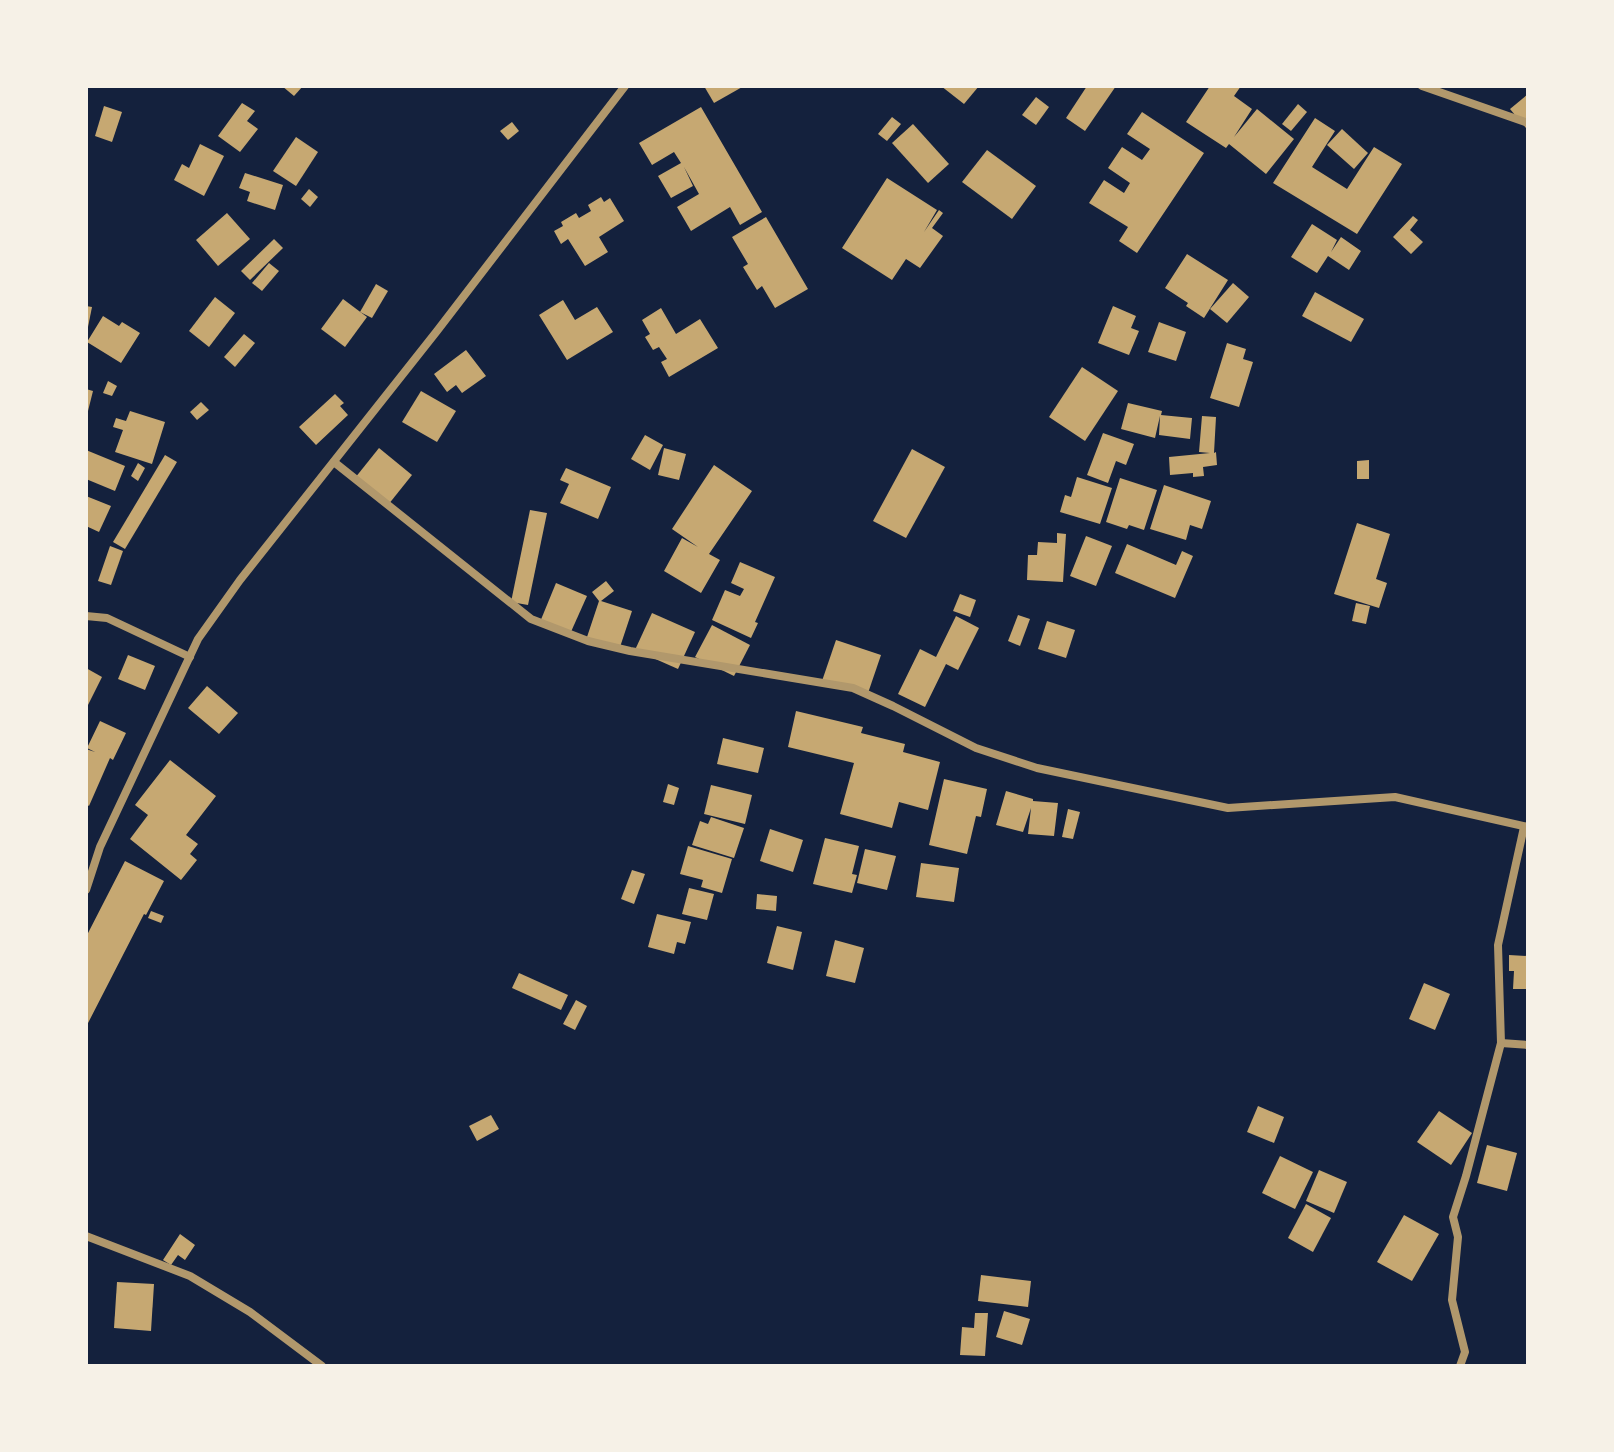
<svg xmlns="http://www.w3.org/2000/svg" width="1614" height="1452" viewBox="0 0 1614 1452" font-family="Raleway,sans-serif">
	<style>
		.building { fill: #c6a872 }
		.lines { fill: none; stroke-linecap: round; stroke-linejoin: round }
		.minor { stroke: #b1986c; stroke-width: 8 }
	</style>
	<rect width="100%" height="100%" fill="#14213d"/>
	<g class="building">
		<path d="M282 86H303L294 96Z"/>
		<path d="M704 86H744L714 103Z"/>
		<path d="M941 86H979L964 104Z"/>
		<path d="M1087 86H1116L1085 131 1066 118Z"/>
		<path d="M1210 86H1241L1234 96 1252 109 1234 137 1257 109 1294 139 1266 174 1229 144 1226 148 1186 122Z"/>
		<path d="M1528 94V126L1526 128 1510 109Z"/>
		<path d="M1036 97 1049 107 1036 125 1022 115Z"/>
		<path d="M242 103 255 111 247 121 258 129 240 152 218 136Z"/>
		<path d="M1298 104 1307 112 1291 131 1282 124Z"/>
		<path d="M104 106 122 112 112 142 95 136Z"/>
		<path d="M701 107 762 212 740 225 730 207 691 231 677 207 699 194 684 167 693 186 671 198 658 176 681 163 674 152 652 165 639 143Z"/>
		<path d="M1142 112 1204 153 1137 253 1119 241 1128 227 1089 203 1104 180 1124 193 1130 183 1108 168 1122 147 1142 160 1150 149 1127 134Z"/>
		<path d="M892 117 901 124 887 141 878 134Z"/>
		<path d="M1315 118 1335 131 1312 167 1347 189 1374 147 1402 164 1357 234 1273 183Z"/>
		<path d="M512 122 519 131 508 140 500 131Z"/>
		<path d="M913 124 949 164 928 183 892 143Z"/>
		<path d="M1342 129 1368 153 1354 169 1327 145Z"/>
		<path d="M296 137 318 152 296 186 273 171Z"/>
		<path d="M200 144 224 156 204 196 174 180 182 164 189 168Z"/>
		<path d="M987 150 1036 186 1012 219 962 182Z"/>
		<path d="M245 173 283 185 275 210 247 201 250 192 239 188Z"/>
		<path d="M887 178 937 210 924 232 939 210 943 213 932 228 943 236 920 268 906 259 892 280 842 248Z"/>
		<path d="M309 189 318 197 310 207 301 199Z"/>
		<path d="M601 197 604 202 610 198 624 221 599 237 608 252 585 266 568 239 561 244 554 231 563 226 561 222 576 213 579 218 591 211 588 205Z"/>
		<path d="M227 213 250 239 218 266 196 240Z"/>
		<path d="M1413 216 1418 220 1410 230 1423 242 1411 254 1393 237Z"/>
		<path d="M766 217 808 289 775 308 762 286 757 290 743 267 748 264 732 237Z"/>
		<path d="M1312 224 1337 240 1331 252 1341 237 1361 251 1349 270 1328 256 1317 273 1291 257Z"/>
		<path d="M274 239 283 248 250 280 241 271Z"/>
		<path d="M1187 254 1228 280 1204 318 1186 306 1188 303 1165 288Z"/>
		<path d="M269 263 279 271 262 291 252 283Z"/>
		<path d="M1233 283 1249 297 1227 323 1210 309Z"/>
		<path d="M376 284 388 291 372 318 360 312Z"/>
		<path d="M1315 292 1364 319 1351 342 1302 316Z"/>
		<path d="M215 297 235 313 209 347 189 331Z"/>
		<path d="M343 299 367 317 345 347 321 329Z"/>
		<path d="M563 300 575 320 597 307 613 332 567 360 539 315Z"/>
		<path d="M86 306 92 307 87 332H86Z"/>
		<path d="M1113 306 1136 316 1131 328 1139 331 1129 355 1098 343Z"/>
		<path d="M661 308 676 334 700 319 718 348 669 377 661 362 667 359 659 347 653 350 645 337 650 334 642 320Z"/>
		<path d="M103 316 119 326 122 322 140 333 121 363 87 342Z"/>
		<path d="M1159 322 1186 332 1176 361 1148 352Z"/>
		<path d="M244 334 255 343 235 367 224 357Z"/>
		<path d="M1227 343 1246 349 1243 359 1253 362 1239 407 1210 398Z"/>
		<path d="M466 350 486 376 462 393 456 385 447 392 434 374Z"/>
		<path d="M1082 367 1118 391 1085 441 1049 417Z"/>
		<path d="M108 381 117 386 112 396 103 393Z"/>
		<path d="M86 389 93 391 87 415H86Z"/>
		<path d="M421 391 456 411 437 442 402 422Z"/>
		<path d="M335 394 344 403 340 406 348 415 316 445 299 427Z"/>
		<path d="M201 402 209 410 197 420 190 412Z"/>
		<path d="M1128 403 1162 411 1161 415 1192 418 1190 439 1159 435 1160 416 1155 438 1121 429Z"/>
		<path d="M130 411 165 422 152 464 115 452 123 430 113 427 116 418 126 421Z"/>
		<path d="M1202 416 1216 417 1214 453 1216 452 1217 465 1203 467 1204 476 1193 477V473L1170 475 1169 457 1210 453 1199 452Z"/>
		<path d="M1103 433 1134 444 1126 465 1116 461 1108 483 1087 475Z"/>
		<path d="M645 435 663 445 650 470 631 459Z"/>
		<path d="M379 448 412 475 388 505 355 478Z"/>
		<path d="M664 448 686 454 679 480 658 475Z"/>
		<path d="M912 449 945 467 906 538 873 521Z"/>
		<path d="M86 450 125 466 115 491 86 479Z"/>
		<path d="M165 455 177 462 125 549 113 542Z"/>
		<path d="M1369 460V479H1357V461Z"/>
		<path d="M138 463 145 468 138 481 131 476Z"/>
		<path d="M714 465 752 491 709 554 720 560 701 593 664 571 682 538 698 547 672 529Z"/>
		<path d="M566 468 611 487 598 519 560 503 569 484 560 480Z"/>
		<path d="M1077 477 1112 488 1100 524 1060 512 1065 495 1071 497Z"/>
		<path d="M1120 478 1157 490 1144 530 1129 525 1127 529 1106 522Z"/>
		<path d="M1164 485 1211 501 1202 529 1190 525 1186 540 1150 529Z"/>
		<path d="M86 496 111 506 99 532 86 526Z"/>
		<path d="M530 510 547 513 528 605 511 602Z"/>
		<path d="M1357 523 1390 534 1376 579 1387 583 1379 608 1334 594Z"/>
		<path d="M1057 533 1066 534 1063 582 1027 580 1028 555H1037L1038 542 1057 543Z"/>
		<path d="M1086 536 1112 546 1096 586 1070 576Z"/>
		<path d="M1127 544 1176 565 1182 551 1193 556 1175 598 1115 573Z"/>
		<path d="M110 546 123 551 111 585 98 581Z"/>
		<path d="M740 562 775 577 755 622 758 623 751 638 712 620 725 590 740 596 744 589 731 583Z"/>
		<path d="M606 581 614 591 601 601 632 611 620 647 587 637 599 601 592 592Z"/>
		<path d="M556 583 587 596 570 634 540 622Z"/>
		<path d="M960 594 976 600 970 617 953 611Z"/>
		<path d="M1356 603 1370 606 1366 624 1352 621Z"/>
		<path d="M652 613 695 632 678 669 635 650Z"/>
		<path d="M1018 615 1030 619 1020 646 1008 641Z"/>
		<path d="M956 616 979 628 958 670 946 664 925 707 898 694 920 649 936 657Z"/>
		<path d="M1047 621 1075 630 1066 658 1038 649Z"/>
		<path d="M712 625 750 645 734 676 695 657Z"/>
		<path d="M836 640 881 655 867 696 822 681Z"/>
		<path d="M128 655 155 666 145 690 118 679Z"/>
		<path d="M86 668 102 677 86 709Z"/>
		<path d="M207 686 238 713 219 734 188 708Z"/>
		<path d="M796 711 863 727 861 733 905 744 903 752 940 762 928 810 899 802 892 828 840 814 854 763 788 747Z"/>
		<path d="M100 721 126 733 113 760 110 758 89 806 86 804V749L95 752 87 748Z"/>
		<path d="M723 738 764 748 758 773 717 764Z"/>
		<path d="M170 760 216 796 186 835 198 844 190 854 197 860 181 880 130 839 148 815 135 805Z"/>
		<path d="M944 779 987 789 981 817 976 816 967 854 929 845Z"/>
		<path d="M668 784 679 788 674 805 663 802Z"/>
		<path d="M711 785 752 795 745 824 704 814Z"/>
		<path d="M1006 791 1033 799V801L1058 803 1054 836 1028 834 1031 808 1023 832 996 825Z"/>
		<path d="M1068 809 1080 812 1073 839 1062 837Z"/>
		<path d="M711 817 744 828 734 858 692 845 700 821 708 824Z"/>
		<path d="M770 829 803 840 793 872 760 861Z"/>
		<path d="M825 838 859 846 852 874 857 875 852 893 813 884Z"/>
		<path d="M688 846 732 859 722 893 701 887 703 880 680 874Z"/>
		<path d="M865 849 896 856 887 890 857 883Z"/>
		<path d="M125 861 164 881 146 915 144 914 86 1027V937Z"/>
		<path d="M921 863 959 868 954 902 916 897Z"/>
		<path d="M632 870 645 874 634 904 621 899Z"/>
		<path d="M689 888 714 894 707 920 682 914Z"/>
		<path d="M757 894 777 896 776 911 756 909Z"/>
		<path d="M151 911 164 916 161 923 148 918Z"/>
		<path d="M657 914 691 922 685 944 677 942 674 954 648 947Z"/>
		<path d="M777 926 802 932 793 970 767 963Z"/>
		<path d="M835 940 864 948 855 983 826 976Z"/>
		<path d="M1509 955 1528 956V989H1513L1514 971H1509Z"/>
		<path d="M519 973 568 995 561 1010 512 988Z"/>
		<path d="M1424 983 1450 994 1435 1030 1409 1019Z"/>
		<path d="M576 1000 587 1006 575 1030 563 1024Z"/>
		<path d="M1258 1106 1284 1117 1274 1143 1247 1132Z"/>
		<path d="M1439 1111 1472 1133 1451 1165 1417 1142Z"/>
		<path d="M491 1115 499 1129 477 1141 469 1126Z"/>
		<path d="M1487 1145 1517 1153 1507 1191 1477 1183Z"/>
		<path d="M1280 1156 1313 1172 1295 1209 1262 1193Z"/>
		<path d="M1319 1170 1347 1182 1334 1213 1306 1201Z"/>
		<path d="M1306 1204 1331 1218 1313 1252 1288 1238Z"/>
		<path d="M1404 1215 1439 1234 1412 1281 1377 1262Z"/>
		<path d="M180 1234 195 1245 185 1260 178 1255 171 1265 163 1260Z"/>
		<path d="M981 1275 1031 1281 1028 1307 978 1301Z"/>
		<path d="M117 1282 154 1284 151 1331 114 1328Z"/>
		<path d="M1004 1311 1030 1319 1022 1345 996 1337Z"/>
		<path d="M975 1313H988L985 1356 960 1355 962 1327 974 1328Z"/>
	</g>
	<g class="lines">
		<g class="minor">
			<path d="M1422 86 1528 123"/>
			<path d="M334 462 531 619 588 641 630 651 853 688 893 706 976 748 1037 768 1228 808 1395 797 1528 827"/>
			<path d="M86 616 107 618 190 657"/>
			<path d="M86 890 100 847 198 639 240 580 437 331 625 86"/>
			<path d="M1501 1043 1528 1045"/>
			<path d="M86 1236 190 1276 250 1312 322 1366"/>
			<path d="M1460 1366 1465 1352 1452 1300 1458 1237 1453 1217 1466 1176 1501 1043 1498 945 1524 827"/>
		</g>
	</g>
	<rect width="1614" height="1452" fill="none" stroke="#f6f1e7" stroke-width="176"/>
</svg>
